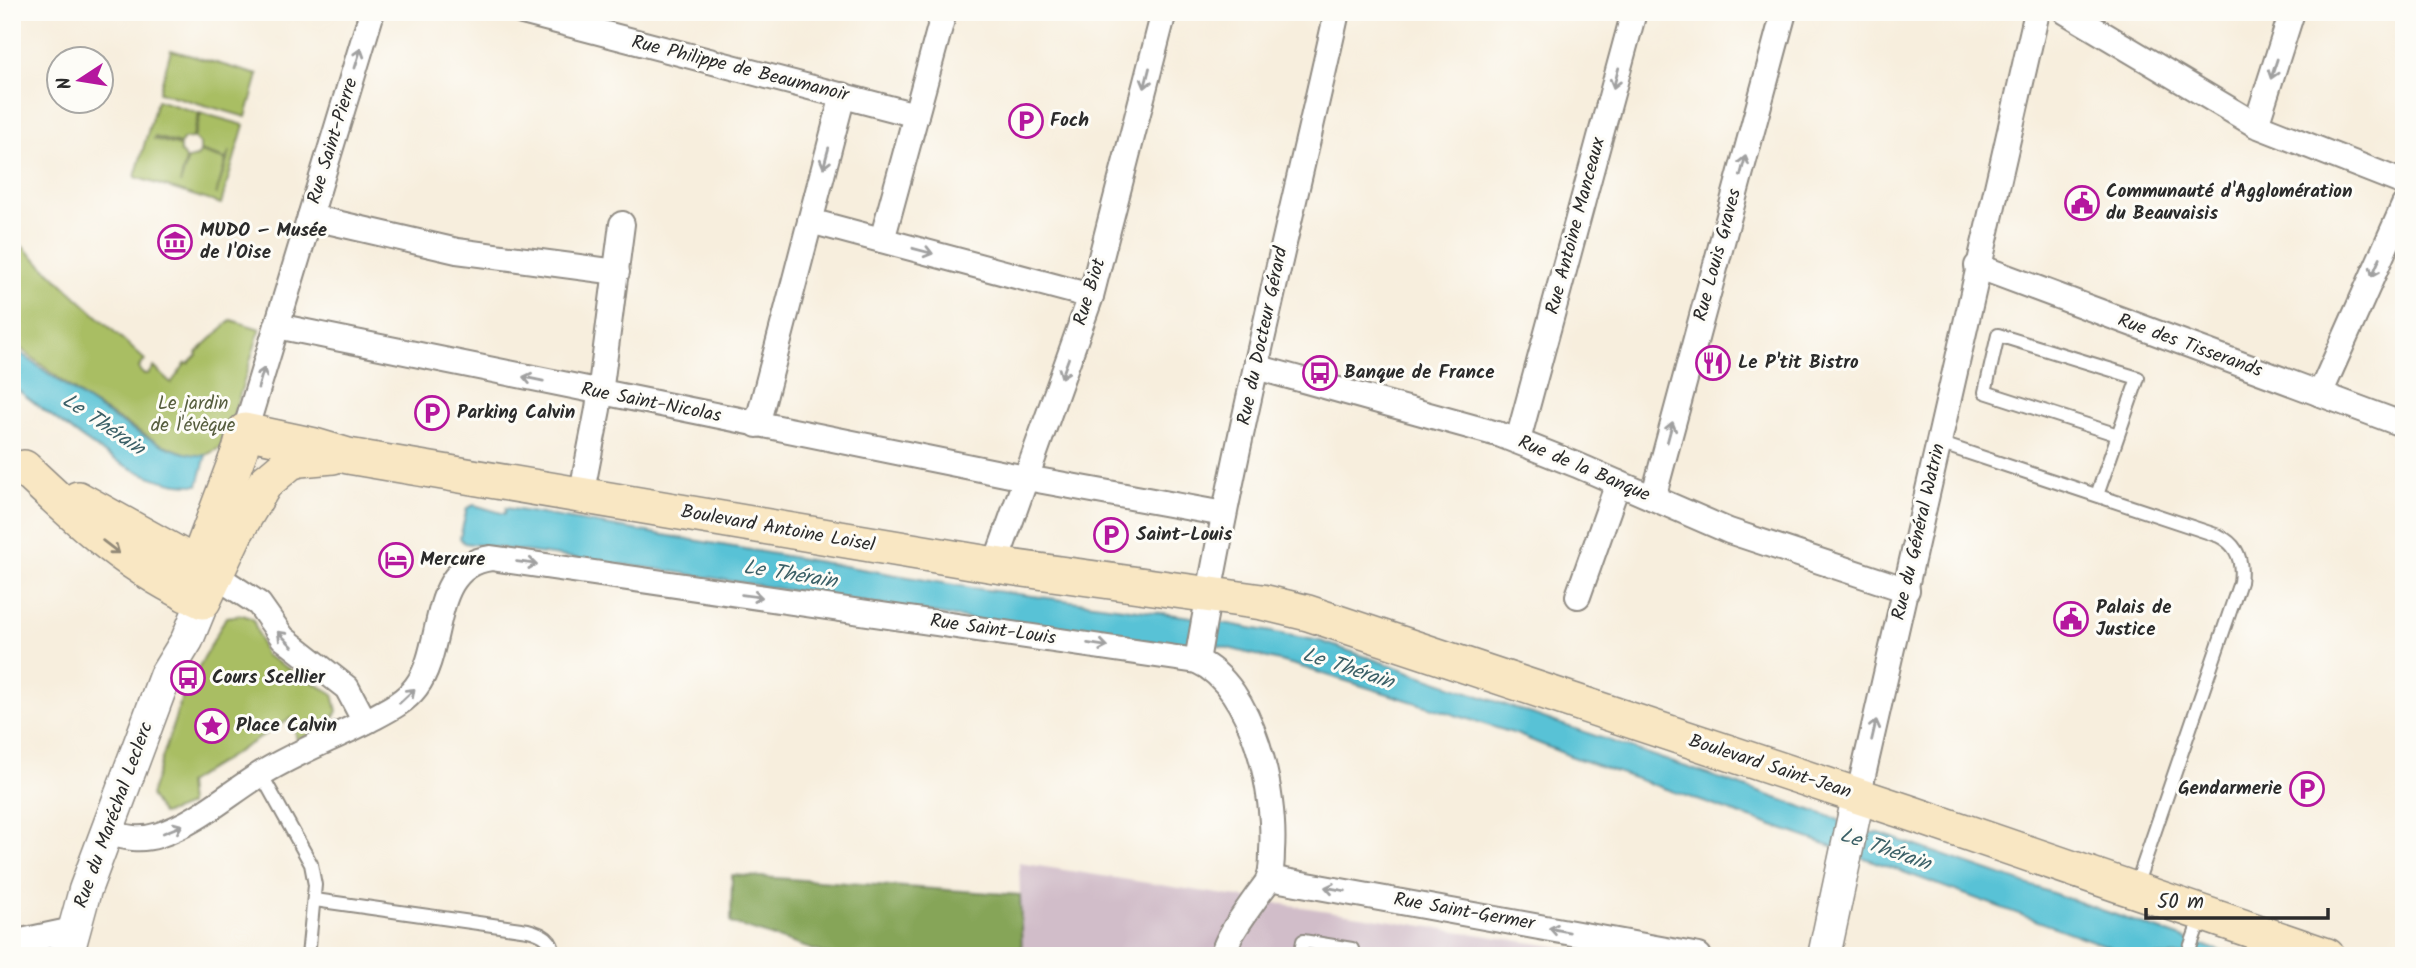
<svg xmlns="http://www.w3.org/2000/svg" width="2416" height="968" viewBox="0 0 2416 968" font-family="Kalam,sans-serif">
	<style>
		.industrial { fill: #d1bdc9 }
		.green { fill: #a9be63; stroke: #6a7447; stroke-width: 2 }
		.forest { fill: #86a559; stroke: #586842; stroke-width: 2 }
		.water { fill: #59c2d6; stroke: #427680; stroke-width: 2 }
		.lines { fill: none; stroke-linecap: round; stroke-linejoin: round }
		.service-casing { stroke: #918c84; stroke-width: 16 }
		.minor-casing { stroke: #918c84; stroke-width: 28 }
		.tertiary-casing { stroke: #918c84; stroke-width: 35 }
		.secondary-casing { stroke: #918c84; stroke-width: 38 }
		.service { stroke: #fff; stroke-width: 12 }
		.minor { stroke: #fff; stroke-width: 24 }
		.tertiary { stroke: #fff; stroke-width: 32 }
		.secondary { stroke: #f9e7c3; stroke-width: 35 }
		.oneway { stroke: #a0a0a0 }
		.oneway2 { stroke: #928977 }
		.labels { text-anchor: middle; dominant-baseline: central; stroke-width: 6; stroke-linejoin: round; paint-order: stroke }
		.street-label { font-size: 19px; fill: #2b2b2b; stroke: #fdfcf7 }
		.poi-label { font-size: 19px; font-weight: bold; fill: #2b2b2b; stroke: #fdfcf7; text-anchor: start }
		.park-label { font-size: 19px; fill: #575e3f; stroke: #fdfcf7 }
		.water-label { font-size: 21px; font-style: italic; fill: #3b6067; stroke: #fdfcf7 }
	</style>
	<rect width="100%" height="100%" fill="#fdfcf7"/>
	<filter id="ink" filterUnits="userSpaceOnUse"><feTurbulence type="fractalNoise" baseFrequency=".0143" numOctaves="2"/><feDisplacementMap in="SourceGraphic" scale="14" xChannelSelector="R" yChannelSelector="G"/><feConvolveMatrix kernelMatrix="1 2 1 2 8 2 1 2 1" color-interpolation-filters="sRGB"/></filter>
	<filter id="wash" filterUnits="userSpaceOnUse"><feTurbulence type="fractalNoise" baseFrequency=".00686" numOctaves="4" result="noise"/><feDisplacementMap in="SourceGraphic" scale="28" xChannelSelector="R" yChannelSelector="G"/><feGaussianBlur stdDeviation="1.57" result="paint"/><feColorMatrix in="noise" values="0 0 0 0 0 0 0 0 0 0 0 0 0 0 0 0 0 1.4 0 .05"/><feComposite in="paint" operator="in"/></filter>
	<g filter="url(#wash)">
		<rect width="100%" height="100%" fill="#f7eedd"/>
		<path class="industrial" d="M1019 863 1617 956H1022Z"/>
		<g class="green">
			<path d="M171 50 258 75 246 117 159 92Z"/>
			<path d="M157 100 199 113 192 138 184 139 180 144 155 137 154 139 180 146V152L186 159 180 184 188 159 197 157 200 152 226 160 216 195 230 151 226 159 200 151V144L194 138 201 113 244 125 221 204 135 177Z"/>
			<path d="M12 237 145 360 139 367 140 371 143 374H148L154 367 171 383 186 363 188 364 197 355 196 353 231 320 260 329 224 446 206 455 192 456 159 443 88 401 12 342Z"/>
			<path d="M243 615 253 619 265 655 333 694 337 711 330 725 297 740 292 718 187 783 189 805 174 811 162 814 150 796 181 700 226 617Z"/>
		</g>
		<path class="forest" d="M732 875 1020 895 1022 956H832L731 923Z"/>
		<g class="water">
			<path d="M12 347C52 375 160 461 206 455L198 485C133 488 62 422 12 386Z"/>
			<path d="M474 505 505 514 506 508 972 588 1191 617 1320 641 1837 819C1849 830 1864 834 1879 833L2234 956H2134L1840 849 1570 756 1516 734 1295 665 1212 644 1183 646 988 622 656 569 464 543 460 538 467 508Z"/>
		</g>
	</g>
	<g filter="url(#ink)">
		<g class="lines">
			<g class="service-casing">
				<g id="service">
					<path d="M1939 443 2219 536C2238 545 2243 562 2240 582L2135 889"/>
					<path d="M2097 495 2138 378 1998 335 1985 392 2118 435"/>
					<path d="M261 774 311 864 315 885 308 956"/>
					<path d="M315 900 528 930C543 934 553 939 554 956"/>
					<path d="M1300 956 1303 941 1352 949 1351 956"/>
					<path d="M2187 956 2201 917"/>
				</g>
			</g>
			<g class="minor-casing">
				<g id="minor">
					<path d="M522 12 916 115"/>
					<path d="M2066 12 2256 125 2404 183"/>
					<path d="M2256 125 2292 12"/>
					<path d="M310 217 457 251 617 272"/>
					<path d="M810 221 1091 296"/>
					<path d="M882 240 944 12"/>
					<path d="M1977 266 2404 425"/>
					<path d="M277 326 1010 475 1224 514"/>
					<path d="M1256 367 1501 435 1577 465 1729 531 1907 590"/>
					<path d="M2320 394 2404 205"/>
					<path d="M757 425 843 95"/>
					<path d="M1518 440 1634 12"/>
					<path d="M245 446V431L372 12"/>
					<path d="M581 496 598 409 622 224"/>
					<path d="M1653 498 1784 12"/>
					<path d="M995 565 1091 296 1164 12"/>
					<path d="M215 575 259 604 283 638 347 688 365 722"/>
					<path d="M1578 596 1618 483"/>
					<path d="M1197 661C1234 443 1289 228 1337 12"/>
					<path d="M1858 797 2037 12"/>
					<path d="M108 832C126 838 140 841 159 835 199 822 229 793 264 772 297 752 334 738 369 720 386 711 404 703 416 687 446 648 428 566 491 558L1197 661C1254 686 1276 795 1272 851 1272 859 1272 870 1269 878 1267 884 1261 890 1257 896 1244 915 1229 933 1222 956"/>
					<path d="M1269 878 1699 956"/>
					<path d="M12 943 73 930"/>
				</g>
			</g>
			<g class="tertiary-casing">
				<g id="tertiary">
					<path d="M67 956 85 890 165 676 187 640 203 601"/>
					<path d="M1824 956 1858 797"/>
				</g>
			</g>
			<g class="secondary-casing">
				<g id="secondary">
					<path d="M24 468C82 523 129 568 203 601L235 533 265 483 290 462 300 459 333 456"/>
					<path d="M78 499 215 575"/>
					<path d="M186 594 240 450 245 431 311 445 348 456 995 565 1262 602 1308 613 1907 812 2327 956"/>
				</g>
			</g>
			<use href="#service" class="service"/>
			<use href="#minor" class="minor"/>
			<use href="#tertiary" class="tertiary"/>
			<use href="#secondary" class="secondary"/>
		</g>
		<defs><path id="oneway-shaft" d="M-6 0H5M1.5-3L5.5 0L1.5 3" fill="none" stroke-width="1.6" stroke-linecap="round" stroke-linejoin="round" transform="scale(1.75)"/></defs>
		<g class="oneway">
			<use href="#oneway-shaft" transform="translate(358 58) rotate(-73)"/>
			<use href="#oneway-shaft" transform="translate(2274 69) rotate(108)"/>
			<use href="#oneway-shaft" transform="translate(1147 78) rotate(104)"/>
			<use href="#oneway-shaft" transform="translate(1616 78) rotate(105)"/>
			<use href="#oneway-shaft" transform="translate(826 158) rotate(105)"/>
			<use href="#oneway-shaft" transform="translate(1743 166) rotate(-75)"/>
			<use href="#oneway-shaft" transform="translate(923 251) rotate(15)"/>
			<use href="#oneway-shaft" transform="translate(2376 267) rotate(114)"/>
			<use href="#oneway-shaft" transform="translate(1065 368) rotate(110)"/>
			<use href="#oneway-shaft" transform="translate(261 378) rotate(-73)"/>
			<use href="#oneway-shaft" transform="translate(533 379) rotate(-168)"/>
			<use href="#oneway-shaft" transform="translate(1670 432) rotate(-75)"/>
			<use href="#oneway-shaft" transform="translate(527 563) rotate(8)"/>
			<use href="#oneway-shaft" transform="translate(752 596) rotate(8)"/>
			<use href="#oneway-shaft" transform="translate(285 639) rotate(-135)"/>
			<use href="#oneway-shaft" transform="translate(1098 645) rotate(9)"/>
			<use href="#oneway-shaft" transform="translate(407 696) rotate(-43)"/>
			<use href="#oneway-shaft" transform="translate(1874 730) rotate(-77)"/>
			<use href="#oneway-shaft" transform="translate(173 829) rotate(-22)"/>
			<use href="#oneway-shaft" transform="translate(1335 889) rotate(-170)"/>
			<use href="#oneway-shaft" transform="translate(1559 930) rotate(-169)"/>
		</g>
		<use class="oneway2" href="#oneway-shaft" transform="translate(111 547) rotate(37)"/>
	</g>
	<defs>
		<g id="parking-ring" transform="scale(1.75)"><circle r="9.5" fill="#fdfcf7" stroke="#b5179e" stroke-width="1.5"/><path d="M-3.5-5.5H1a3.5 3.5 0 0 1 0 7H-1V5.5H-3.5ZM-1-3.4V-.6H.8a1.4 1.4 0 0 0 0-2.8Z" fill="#b5179e"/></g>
		<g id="civic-ring" transform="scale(1.75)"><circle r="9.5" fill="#fdfcf7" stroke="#b5179e" stroke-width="1.5"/><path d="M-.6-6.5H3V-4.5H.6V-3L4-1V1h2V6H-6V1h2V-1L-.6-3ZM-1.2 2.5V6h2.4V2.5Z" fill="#b5179e"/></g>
		<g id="museum-ring" transform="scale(1.75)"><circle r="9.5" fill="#fdfcf7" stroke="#b5179e" stroke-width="1.5"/><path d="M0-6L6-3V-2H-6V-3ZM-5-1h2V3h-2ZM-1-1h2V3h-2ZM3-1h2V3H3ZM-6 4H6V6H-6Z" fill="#b5179e"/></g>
		<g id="restaurant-ring" transform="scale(1.75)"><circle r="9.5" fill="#fdfcf7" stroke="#b5179e" stroke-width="1.5"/><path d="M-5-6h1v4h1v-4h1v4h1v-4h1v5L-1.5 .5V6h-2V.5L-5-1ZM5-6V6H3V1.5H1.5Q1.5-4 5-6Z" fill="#b5179e"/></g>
		<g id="bus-ring" transform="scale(1.75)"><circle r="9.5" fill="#fdfcf7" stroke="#b5179e" stroke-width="1.5"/><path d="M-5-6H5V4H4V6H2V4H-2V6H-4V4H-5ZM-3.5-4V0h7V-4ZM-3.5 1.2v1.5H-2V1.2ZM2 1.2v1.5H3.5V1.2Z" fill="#b5179e"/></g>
		<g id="hotel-ring" transform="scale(1.75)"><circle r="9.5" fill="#fdfcf7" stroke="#b5179e" stroke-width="1.5"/><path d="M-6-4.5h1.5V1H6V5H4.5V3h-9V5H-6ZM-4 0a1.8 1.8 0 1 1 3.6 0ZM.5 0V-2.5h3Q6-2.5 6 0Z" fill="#b5179e"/></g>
		<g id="sight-ring" transform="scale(1.75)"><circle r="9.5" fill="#fdfcf7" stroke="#b5179e" stroke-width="1.5"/><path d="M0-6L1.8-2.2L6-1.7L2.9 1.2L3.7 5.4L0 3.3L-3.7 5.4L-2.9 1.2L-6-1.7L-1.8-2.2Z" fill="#b5179e"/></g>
	</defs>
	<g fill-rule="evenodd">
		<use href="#parking-ring" x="1026" y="121"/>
		<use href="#civic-ring" x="2082" y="203"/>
		<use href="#museum-ring" x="175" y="242"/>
		<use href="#restaurant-ring" x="1713" y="363"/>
		<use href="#bus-ring" x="1320" y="373"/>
		<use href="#parking-ring" x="432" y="413"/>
		<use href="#parking-ring" x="1111" y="535"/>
		<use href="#hotel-ring" x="396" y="560"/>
		<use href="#civic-ring" x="2071" y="619"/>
		<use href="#bus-ring" x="188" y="678"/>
		<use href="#sight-ring" x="212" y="726"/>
		<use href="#parking-ring" x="2307" y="789"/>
	</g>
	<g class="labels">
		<g class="street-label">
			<text transform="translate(740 69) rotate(14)">Rue Philippe de Beaumanoir</text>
			<text transform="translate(333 141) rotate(-73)">Rue Saint-Pierre</text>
			<text transform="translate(1576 226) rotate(-75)">Rue Antoine Manceaux</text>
			<text transform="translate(1718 255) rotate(-75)">Rue Louis Graves</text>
			<text transform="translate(1090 292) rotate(-73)">Rue Biot</text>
			<text transform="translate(1263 336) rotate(-78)">Rue du Docteur Gérard</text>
			<text transform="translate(2190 346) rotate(20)">Rue des Tisserands</text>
			<text transform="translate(651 403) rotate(11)">Rue Saint-Nicolas</text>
			<text transform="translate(1584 469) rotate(23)">Rue de la Banque</text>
			<text transform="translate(778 529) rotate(10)">Boulevard Antoine Loisel</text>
			<text transform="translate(1919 532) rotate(-77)">Rue du Général Watrin</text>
			<text transform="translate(993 630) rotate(8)">Rue Saint-Louis</text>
			<text transform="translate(1770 767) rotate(18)">Boulevard Saint-Jean</text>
			<text transform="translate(114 815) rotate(-70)">Rue du Maréchal Leclerc</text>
			<text transform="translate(1464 912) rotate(10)">Rue Saint-Germer</text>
		</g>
		<g class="poi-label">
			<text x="1050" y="121">Foch</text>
			<text x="2106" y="192">Communauté d'Agglomération<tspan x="2106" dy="22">du Beauvaisis</tspan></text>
			<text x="200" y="231">MUDO – Musée<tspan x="200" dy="22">de l'Oise</tspan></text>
			<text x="1738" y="363">Le P'tit Bistro</text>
			<text x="1344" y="373">Banque de France</text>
			<text x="457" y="413">Parking Calvin</text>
			<text x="1136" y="535">Saint-Louis</text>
			<text x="420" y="560">Mercure</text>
			<text x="2096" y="608">Palais de<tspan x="2096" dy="22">Justice</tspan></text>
			<text x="212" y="678">Cours Scellier</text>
			<text x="236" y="726">Place Calvin</text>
			<text x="2282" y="789" text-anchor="end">Gendarmerie</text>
		</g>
		<g class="park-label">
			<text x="193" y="404">Le jardin<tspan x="193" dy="22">de l'évèque</tspan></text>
		</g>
		<g class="water-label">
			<text transform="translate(103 425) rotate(34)">Le Thérain</text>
			<text transform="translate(790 575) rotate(9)">Le Thérain</text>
			<text transform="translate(1348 669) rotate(18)">Le Thérain</text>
			<text transform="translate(1885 850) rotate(19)">Le Thérain</text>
		</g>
	</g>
	<rect width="2416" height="968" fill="none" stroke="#fdfcf7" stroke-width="42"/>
	<g transform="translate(80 80) rotate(258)"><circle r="33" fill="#fdfcf7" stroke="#a9a8a5" stroke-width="2"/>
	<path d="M0-5L12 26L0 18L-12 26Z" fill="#b5179e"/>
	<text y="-10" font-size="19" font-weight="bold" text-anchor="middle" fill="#2b2b2b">N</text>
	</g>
	<path d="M2146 908v10h182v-10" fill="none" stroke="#2b2b2b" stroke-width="3.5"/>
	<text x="2157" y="908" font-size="21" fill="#2b2b2b" stroke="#fdfcf7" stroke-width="5" paint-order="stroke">50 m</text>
</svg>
